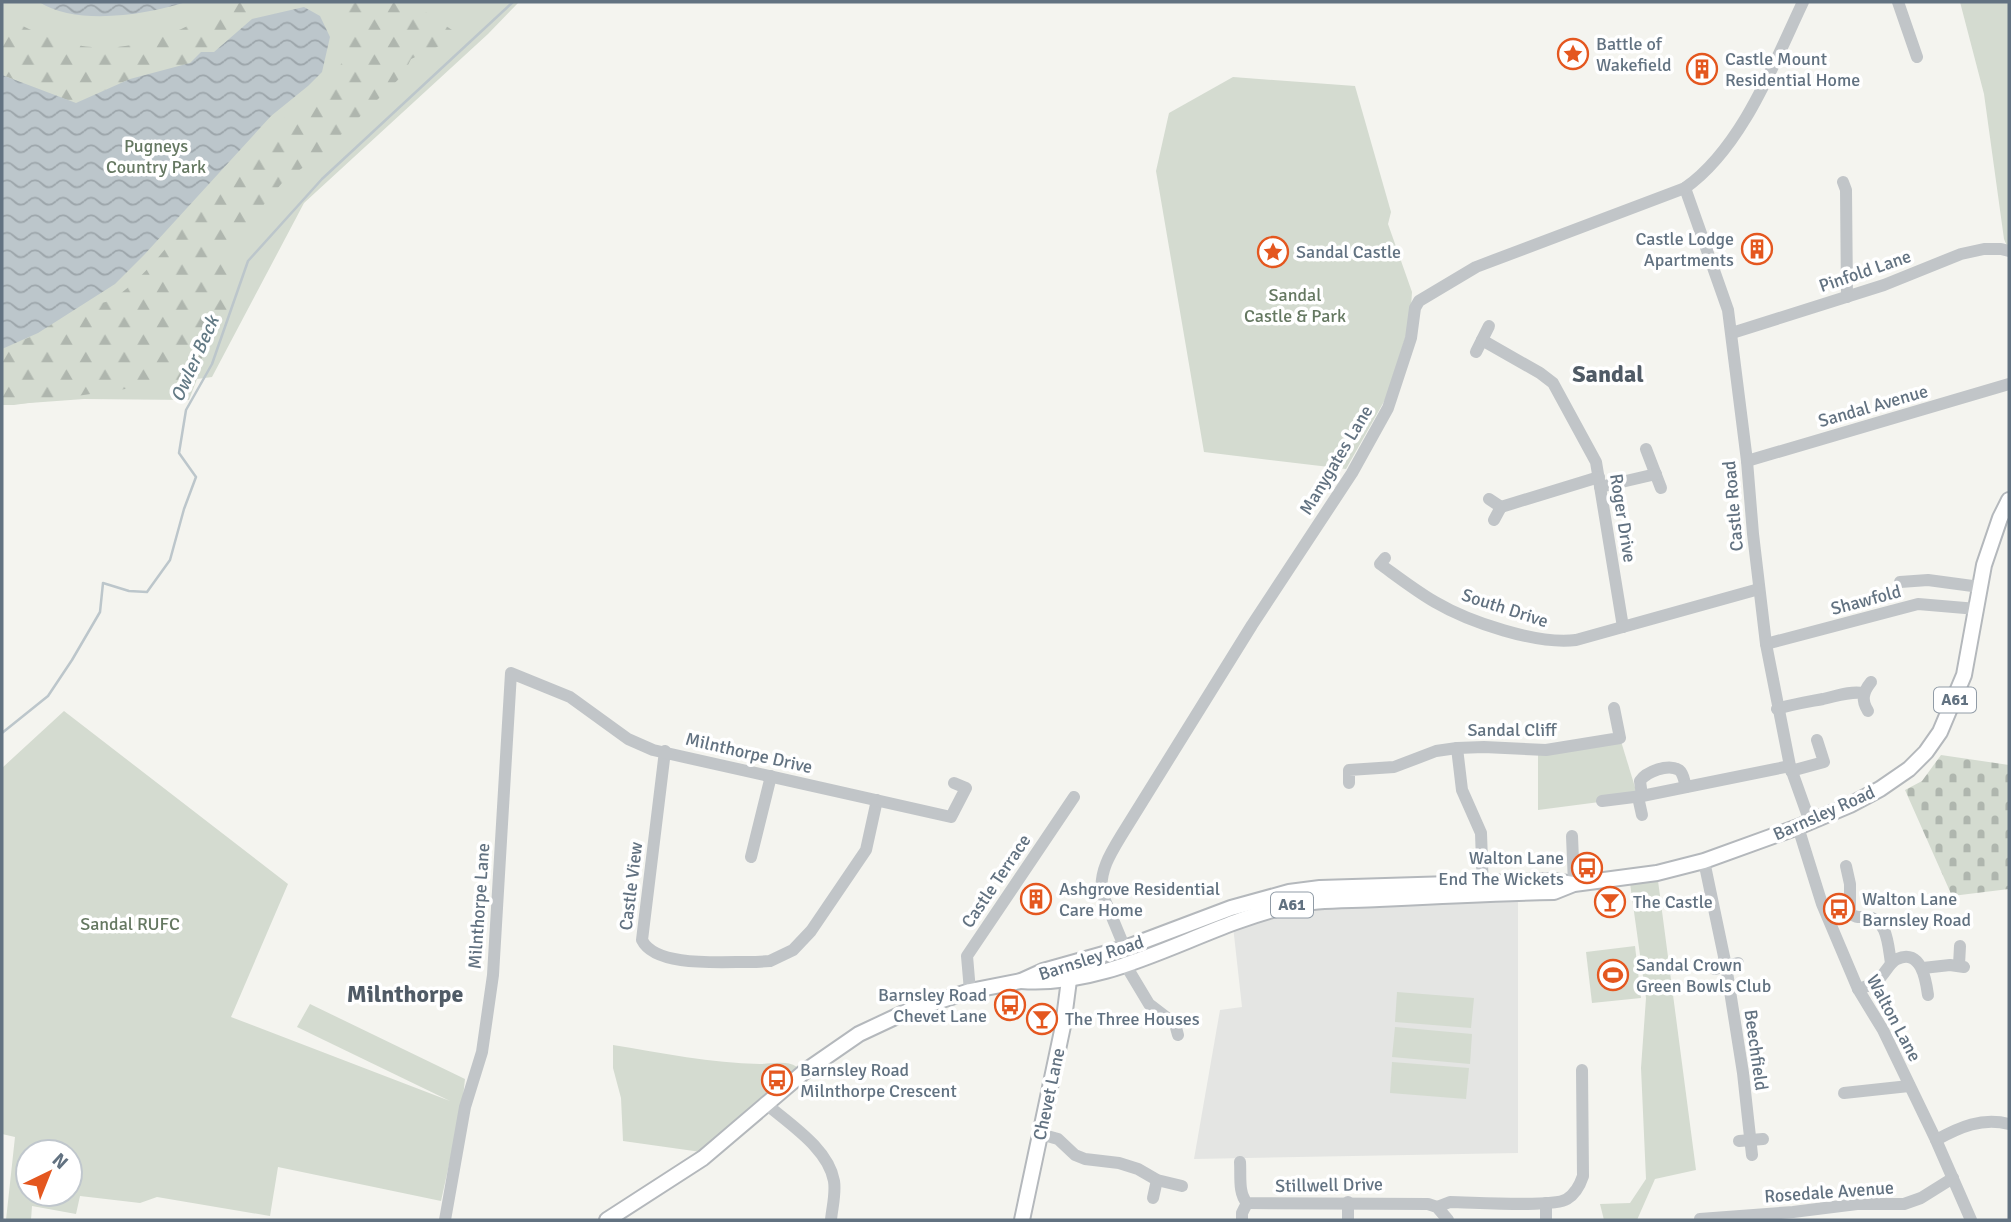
<svg xmlns="http://www.w3.org/2000/svg" width="2011" height="1222" viewBox="0 0 2011 1222" font-family="Signika,sans-serif">
	<style>
		.built { fill: #e4e5e3 }
		.green { fill: #d4dbd0; fill-rule: evenodd }
		.forest { fill: url(#forest-firs) }
		.cemetery { fill: url(#cemetery-stones) }
		.water { fill: url(#water-waves) }
		.lines { fill: none; stroke-linecap: round; stroke-linejoin: round }
		.stream { stroke: #bcc6cb; stroke-width: 2.5 }
		.major-casing { stroke: #b4b8bc; stroke-width: 18 }
		.minor { stroke: #c1c5c8; stroke-width: 12 }
		.major { stroke: #fff; stroke-width: 14 }
		.labels { text-anchor: middle; dominant-baseline: central; stroke-width: 7; stroke-linejoin: round; paint-order: stroke }
		.shield { fill: #fff; stroke: #919ca7; stroke-width: 2 }
		.shield-label { font-size: 16px; font-weight: bold; fill: #627281 }
		.poi-label { font-size: 18px; fill: #627281; stroke: #fff; text-anchor: start }
		.park-label { font-size: 18px; fill: #657861; stroke: #fff }
		.street-label { font-size: 18px; fill: #627281; stroke: #fff }
		.water-label { font-size: 19px; font-style: italic; fill: #637a85; stroke: #fff }
		.district-label { font-size: 24px; font-weight: bold; fill: #505b66; stroke: #fff }
	</style>
	<defs>
		<pattern id="forest-firs" width="22" height="20" patternUnits="userSpaceOnUse" patternTransform="scale(1.75)"><rect width="22" height="20" fill="#d4dbd0"/><path d="M5 1l3.5 6h-7zM16 11l3.5 6h-7z" fill="#afb6ae"/></pattern>
		<pattern id="cemetery-stones" width="16" height="16" patternUnits="userSpaceOnUse" patternTransform="scale(1.75)"><rect width="16" height="16" fill="#d4dbd0"/><path d="M2 7V4a2 2 0 0 1 4 0v3zM10 15v-3a2 2 0 0 1 4 0v3z" fill="#afb6ae"/></pattern>
		<pattern id="water-waves" width="16" height="10" patternUnits="userSpaceOnUse" patternTransform="scale(1.75)"><rect width="16" height="10" fill="#bcc6cb"/><path d="M0 5q4-4 8 0t8 0" fill="none" stroke="#9ca5aa"/></pattern>
	</defs>
	<rect width="100%" height="100%" fill="#f4f4ef"/>
	<path class="built" d="M1518 883V1153L1194 1159 1220 1010 1242 1007 1231 908Z"/>
	<g class="green">
		<path d="M2 2H519L488 34 304 203 212 377 197 379 189 400 84 399 2 405Z"/>
		<path d="M1960 2H2009V251L2004 239 1984 94Z"/>
		<path d="M1233 77 1355 86 1391 212 1388 224 1412 292 1410 323 1386 398 1346 469 1204 452 1156 171 1169 113Z"/>
		<path d="M64 711 288 884 231 1017 450 1101 297 1027 310 1004 465 1079 462 1106 441 1201 278 1167 270 1216 157 1197 140 1203 80 1196 76 1214 32 1206 31 1220H6L15 1137 2 1134V768ZM28 1152H70V1194H28Z"/>
		<path d="M1620 738 1638 797 1538 810V750Z"/>
		<path d="M1657 873 1696 1170 1655 1179 1637 1220H1604L1600 1204 1630 1203 1646 1179 1641 1068 1646 998 1629 876Z"/>
		<path d="M1635 946 1641 998 1592 1003 1586 952Z"/>
		<path d="M1397 992 1474 998 1471 1028 1395 1022Z"/>
		<path d="M1395 1027 1472 1034 1470 1064 1392 1057Z"/>
		<path d="M613 1045C662 1053 711 1063 760 1064 773 1064 786 1060 797 1067L701 1152 623 1141 621 1098 613 1068Z"/>
		<path d="M1392 1062 1469 1068 1466 1099 1390 1093Z"/>
	</g>
	<g class="forest">
		<path d="M230 2H273L240 27 214 52H201L191 63 130 79 75 103 2 75V14C86 67 150 53 230 2Z"/>
		<path d="M329 2H411L452 30 444 44 411 59 403 75 321 154 282 183 228 247 227 318 188 380 14 405H2V344C34 344 54 317 82 306 92 302 104 305 113 299 147 276 171 241 197 210 220 182 246 153 273 128 299 103 337 86 348 48 353 29 342 14 329 2Z"/>
	</g>
	<path class="cemetery" d="M1941 755 2009 765V889L1952 896 1905 790 1922 781Z"/>
	<g class="water">
		<path d="M39 2H186C146 15 76 26 39 2Z"/>
		<path d="M304 7 320 16 330 37 322 72 308 86 271 116 144 255 115 284 38 333 2 349V75L76 103 130 79 190 63 201 52H214L252 19Z"/>
	</g>
	<g class="lines">
		<path class="stream" d="M2 733 48 696 72 660 100 612 103 583 129 591 147 592 170 560 184 509 196 477 179 453 186 410 212 364 248 261 322 179 513 2"/>
		<g class="major-casing">
			<g id="major">
				<path d="M1021 981C1113 988 1196 928 1284 907 1315 899 1348 901 1379 899 1437 896 1496 893 1554 892L1574 884 1657 873 1704 861 1798 827 1850 805 1880 789 1909 769 1926 752 1940 732 1964 675 1984 565 2000 518 2009 500"/>
				<path d="M607 1220 703 1158 804 1072 859 1034 908 1011 970 991 1021 981 1043 971 1125 948 1231 908 1289 892 1320 888 1483 883 1554 881 1573 884"/>
				<path d="M1022 1220 1063 1026 1069 980 1068 974"/>
			</g>
		</g>
		<g class="minor">
			<path d="M1898 2 1917 57"/>
			<path d="M1843 182 1846 190 1847 297"/>
			<path d="M1685 188 1728 310 1747 461 1753 534 1766 644 1790 766 1810 822"/>
			<path d="M1732 333 1884 285 1961 254 1984 249H2001L2009 251"/>
			<path d="M1482 340 1540 373 1553 383 1596 462 1623 627"/>
			<path d="M1476 352 1489 326"/>
			<path d="M1646 449 1661 488"/>
			<path d="M1747 461 2009 384"/>
			<path d="M1600 487 1656 474"/>
			<path d="M1489 499 1501 507 1494 520"/>
			<path d="M1501 507 1599 477"/>
			<path d="M1385 558 1380 564C1398 577 1416 591 1435 602 1469 622 1537 645 1576 640L1759 589"/>
			<path d="M1900 582 1928 580 1980 587"/>
			<path d="M1766 644 1918 604 1977 609"/>
			<path d="M1777 709C1793 704 1807 702 1823 699 1837 696 1849 691 1863 693"/>
			<path d="M1868 711C1861 700 1863 692 1871 682"/>
			<path d="M1457 748 1462 790 1481 833 1483 890"/>
			<path d="M665 751 642 940C656 969 728 961 756 962L770 961 793 950 811 931 866 850 877 800"/>
			<path d="M1791 771 1824 762 1817 740"/>
			<path d="M1349 783V770L1394 767 1436 751 1457 748 1484 747 1546 750 1620 738 1614 708"/>
			<path d="M1642 796 1640 781C1646 772 1668 763 1679 770 1684 774 1684 781 1686 787"/>
			<path d="M1638 797 1642 815"/>
			<path d="M1602 801 1642 796 1790 766"/>
			<path d="M1798 827 1822 904 1858 989 1883 1030 1936 1140 1971 1220"/>
			<path d="M1572 836 1574 884"/>
			<path d="M751 857 771 776"/>
			<path d="M1704 861 1726 966 1743 1073 1752 1155"/>
			<path d="M1846 866 1850 884V913C1856 918 1858 917 1866 917 1888 918 1888 946 1891 963"/>
			<path d="M1131 963 1102 893C1099 872 1110 854 1121 836L1252 625 1352 473 1388 408 1411 338 1415 308 1419 301 1476 267 1685 188C1742 148 1774 63 1803 2"/>
			<path d="M1125 964 1149 1004 1175 1024 1178 1035"/>
			<path d="M1959 965 1960 946"/>
			<path d="M1923 968 1950 965 1964 967"/>
			<path d="M1715 969 1738 963"/>
			<path d="M1858 989C1865 987 1873 985 1878 980 1885 974 1889 963 1897 959 1921 948 1926 980 1928 995"/>
			<path d="M970 991 967 956 1074 797"/>
			<path d="M1844 1093 1909 1086"/>
			<path d="M765 1103C789 1124 828 1148 834 1181 836 1194 832 1208 831 1220"/>
			<path d="M1040 1134 1058 1139 1075 1155 1085 1159 1119 1163 1138 1169 1157 1180 1182 1186"/>
			<path d="M1936 1140C1960 1127 1982 1117 2009 1124"/>
			<path d="M1739 1141 1763 1139"/>
			<path d="M1240 1162C1241 1176 1238 1193 1247 1203L1428 1204 1437 1207 1448 1220"/>
			<path d="M1153 1198 1157 1180"/>
			<path d="M1348 1202V1220"/>
			<path d="M1546 1203V1220"/>
			<path d="M1437 1207 1450 1202C1471 1202 1553 1208 1567 1199 1575 1194 1580 1185 1583 1176L1582 1070"/>
			<path d="M1700 1219 1793 1212 1857 1204H1904L1921 1198 1953 1178"/>
			<path d="M445 1220 465 1107 482 1052 493 975 511 673 570 697 628 739 653 750 951 817 966 788 954 783"/>
			<path d="M1242 1220V1213L1247 1203"/>
		</g>
		<use href="#major" class="major"/>
	</g>
	<defs>
		<g id="sight-ring" transform="scale(1.575)"><circle r="9.5" fill="#fff" stroke="#e4571f" stroke-width="1.5"/><path d="M0-6L1.8-2.2L6-1.7L2.9 1.2L3.7 5.4L0 3.3L-3.7 5.4L-2.9 1.2L-6-1.7L-1.8-2.2Z" fill="#e4571f"/></g>
		<g id="building-ring" transform="scale(1.575)"><circle r="9.5" fill="#fff" stroke="#e4571f" stroke-width="1.5"/><path d="M-4-6H4V6H1V3H-1V6H-4ZM-2.5-4.3h1.7v1.8h-1.7ZM.8-4.3h1.7v1.8H.8ZM-2.5-1h1.7V.8h-1.7ZM.8-1h1.7V.8H.8Z" fill="#e4571f"/></g>
		<g id="bus-ring" transform="scale(1.575)"><circle r="9.5" fill="#fff" stroke="#e4571f" stroke-width="1.5"/><path d="M-5-6H5V4H4V6H2V4H-2V6H-4V4H-5ZM-3.5-4V0h7V-4ZM-3.5 1.2v1.5H-2V1.2ZM2 1.2v1.5H3.5V1.2Z" fill="#e4571f"/></g>
		<g id="bar-ring" transform="scale(1.575)"><circle r="9.5" fill="#fff" stroke="#e4571f" stroke-width="1.5"/><path d="M-6-5H6L.8 .8V4.5H3.5V6h-7V4.5H-.8V.8Z" fill="#e4571f"/></g>
		<g id="stadium-ring" transform="scale(1.575)"><circle r="9.5" fill="#fff" stroke="#e4571f" stroke-width="1.5"/><path d="M0-5a6.5 5 0 1 0 0 10a6.5 5 0 1 0 0-10ZM-3.5-1.8h7v3.6h-7Z" fill="#e4571f"/></g>
	</defs>
	<g fill-rule="evenodd">
		<use href="#sight-ring" x="1573" y="54"/>
		<use href="#building-ring" x="1702" y="69"/>
		<use href="#building-ring" x="1757" y="249"/>
		<use href="#sight-ring" x="1273" y="252"/>
		<use href="#bus-ring" x="1587" y="868"/>
		<use href="#building-ring" x="1036" y="899"/>
		<use href="#bar-ring" x="1610" y="902"/>
		<use href="#bus-ring" x="1839" y="909"/>
		<use href="#stadium-ring" x="1613" y="975"/>
		<use href="#bus-ring" x="1010" y="1005"/>
		<use href="#bar-ring" x="1042" y="1019"/>
		<use href="#bus-ring" x="777" y="1080"/>
	</g>
	<g class="labels">
		<g class="shield">
			<rect x="1934" y="687.5" width="42" height="25" rx="5"/>
			<rect x="1271" y="892.5" width="42" height="25" rx="5"/>
		</g>
		<g class="shield-label">
			<text x="1955" y="700">A61</text>
			<text x="1292" y="905">A61</text>
		</g>
		<g class="poi-label">
			<text x="1596" y="44">Battle of<tspan x="1596" dy="21">Wakefield</tspan></text>
			<text x="1725" y="59">Castle Mount<tspan x="1725" dy="21">Residential Home</tspan></text>
			<text x="1734" y="239" text-anchor="end">Castle Lodge<tspan x="1734" dy="21">Apartments</tspan></text>
			<text x="1296" y="252">Sandal Castle</text>
			<text x="1564" y="858" text-anchor="end">Walton Lane<tspan x="1564" dy="21">End The Wickets</tspan></text>
			<text x="1059" y="889">Ashgrove Residential<tspan x="1059" dy="21">Care Home</tspan></text>
			<text x="1862" y="899">Walton Lane<tspan x="1862" dy="21">Barnsley Road</tspan></text>
			<text x="1633" y="902">The Castle</text>
			<text x="1636" y="965">Sandal Crown<tspan x="1636" dy="21">Green Bowls Club</tspan></text>
			<text x="987" y="995" text-anchor="end">Barnsley Road<tspan x="987" dy="21">Chevet Lane</tspan></text>
			<text x="1065" y="1019">The Three Houses</text>
			<text x="800" y="1070">Barnsley Road<tspan x="800" dy="21">Milnthorpe Crescent</tspan></text>
		</g>
		<g class="park-label">
			<text x="156" y="146">Pugneys<tspan x="156" dy="21">Country Park</tspan></text>
			<text x="1295" y="295">Sandal<tspan x="1295" dy="21">Castle &amp; Park</tspan></text>
			<text x="130" y="924">Sandal RUFC</text>
		</g>
		<g class="street-label">
			<text transform="translate(1865 271) rotate(-19)">Pinfold Lane</text>
			<text transform="translate(1873 406) rotate(-16)">Sandal Avenue</text>
			<text transform="translate(1336 460) rotate(-59)">Manygates Lane</text>
			<text transform="translate(1733 506) rotate(-95)">Castle Road</text>
			<text transform="translate(1623 518) rotate(81)">Roger Drive</text>
			<text transform="translate(1866 600) rotate(-15)">Shawfold</text>
			<text transform="translate(1505 608) rotate(18)">South Drive</text>
			<text x="1512" y="730">Sandal Cliff</text>
			<text transform="translate(749 753) rotate(13)">Milnthorpe Drive</text>
			<text transform="translate(1824 813) rotate(-24)">Barnsley Road</text>
			<text transform="translate(996 881) rotate(-56)">Castle Terrace</text>
			<text transform="translate(631 886) rotate(-83)">Castle View</text>
			<text transform="translate(479 906) rotate(-86)">Milnthorpe Lane</text>
			<text transform="translate(1091 958) rotate(-18)">Barnsley Road</text>
			<text transform="translate(1894 1018) rotate(62)">Walton Lane</text>
			<text transform="translate(1756 1050) rotate(82)">Beechfield</text>
			<text transform="translate(1049 1094) rotate(-78)">Chevet Lane</text>
			<text transform="translate(1329 1185) rotate(-1)">Stillwell Drive</text>
			<text transform="translate(1829 1192) rotate(-4)">Rosedale Avenue</text>
		</g>
		<g class="water-label">
			<text transform="translate(195 359) rotate(-66)">Owler Beck</text>
		</g>
		<g class="district-label">
			<text x="1608" y="374">Sandal</text>
			<text x="405" y="994">Milnthorpe</text>
		</g>
	</g>
	<rect width="2011" height="1222" fill="none" stroke="#627281" stroke-width="7"/>
	<g transform="translate(49 1173) rotate(43)"><circle r="33" fill="#ffffff" stroke="#c0c7cd" stroke-width="2"/>
	<path d="M0-5L12 26L0 18L-12 26Z" fill="#e4571f"/>
	<text y="-10" font-size="19" font-weight="bold" text-anchor="middle" fill="#627281">N</text>
	</g>
</svg>
